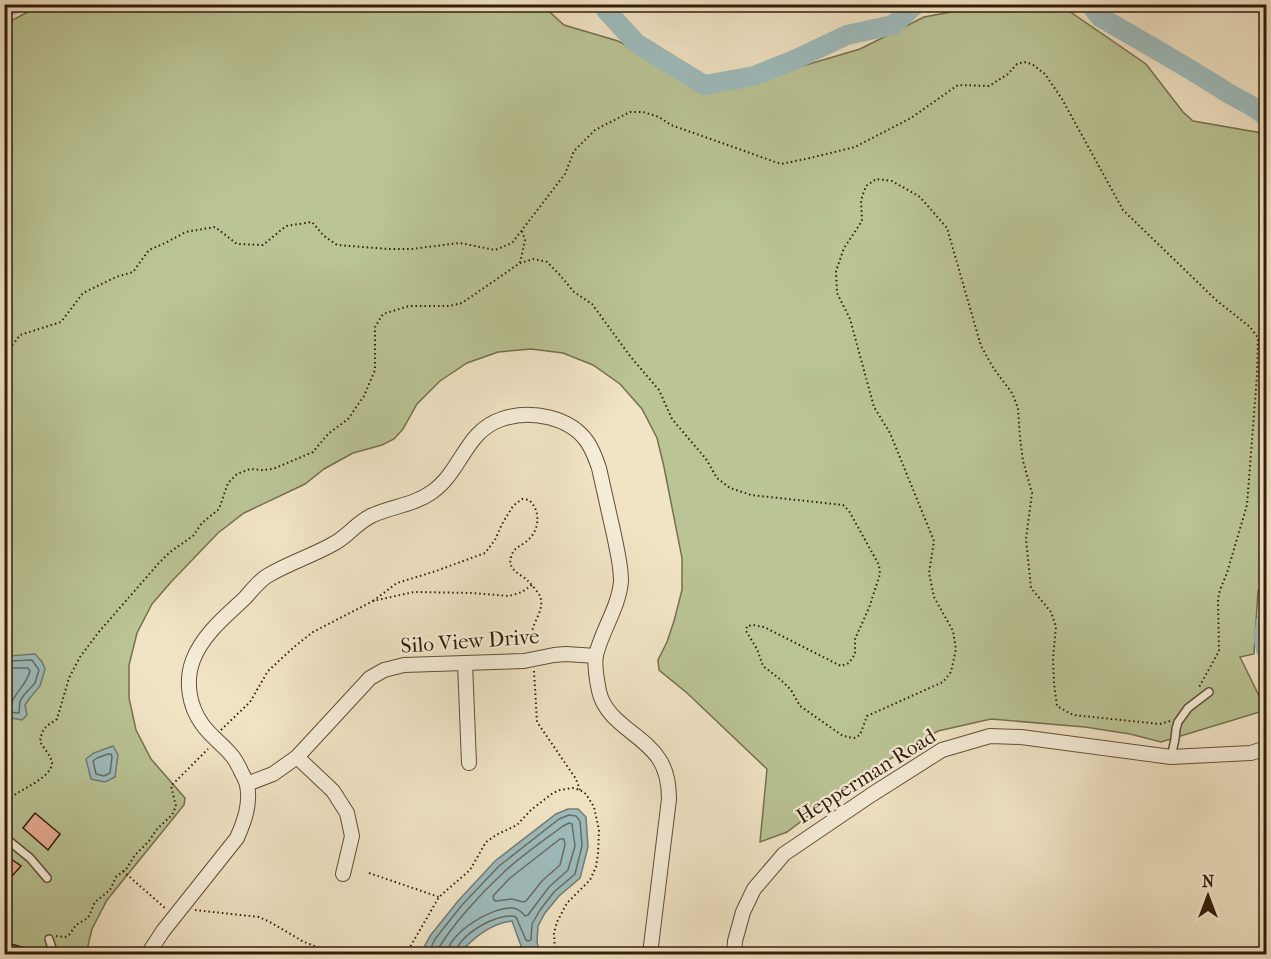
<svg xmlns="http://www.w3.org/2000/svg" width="1271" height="959" viewBox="0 0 1271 959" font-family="'IM FELL French Canon',serif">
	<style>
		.green { fill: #bac495; stroke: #76704e; stroke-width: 1.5 }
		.water { fill: #9ebcbd; stroke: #737c75; stroke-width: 1.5 }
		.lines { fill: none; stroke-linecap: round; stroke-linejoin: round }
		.shore { stroke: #686c62; stroke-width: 1.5 }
		.river { stroke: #9ebcbd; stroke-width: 20 }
		.building { fill: #e9ad93; stroke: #331c08; stroke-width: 1.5 }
		.service-casing { stroke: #624e37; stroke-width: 10 }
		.minor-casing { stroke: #624e37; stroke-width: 16 }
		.path { stroke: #331c08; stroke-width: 2; stroke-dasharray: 1.5 3; stroke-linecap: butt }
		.service { stroke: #f6edd9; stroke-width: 7 }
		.minor { stroke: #f6edd9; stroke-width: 14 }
		.labels { text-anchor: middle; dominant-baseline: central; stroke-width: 4.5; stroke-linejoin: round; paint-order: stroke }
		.street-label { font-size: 21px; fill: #331c08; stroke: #f6edd9 }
	</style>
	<rect width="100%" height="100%" fill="#f1e4c5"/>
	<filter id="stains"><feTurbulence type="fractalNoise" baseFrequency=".00333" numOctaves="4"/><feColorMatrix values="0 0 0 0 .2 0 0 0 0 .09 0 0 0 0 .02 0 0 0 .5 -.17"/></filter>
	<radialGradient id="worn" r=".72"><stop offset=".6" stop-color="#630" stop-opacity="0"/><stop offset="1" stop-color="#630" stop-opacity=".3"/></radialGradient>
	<path class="green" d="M43 4 542 5 564 25 618 41 679 73 700 93 742 84 860 49 924 17 967 9 1019 8 1066 9 1146 64 1183 112 1193 121 1262 133 1266 138V577L1258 591 1254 654 1240 657 1266 710 1161 742 1130 734 1085 727 991 719 938 731 861 776 787 832 760 842 767 769 687 693 659 670 658 660 667 642 674 621 682 590V558L664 467 657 438 642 409 620 384 593 365 563 353 531 349 498 352 467 363 440 381 417 404 403 429 394 439 382 445 353 453 324 469 305 484 244 513 218 533 171 582 152 604 137 633 129 665V698L136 730 151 759 185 798 184 805 107 900 92 929 86 954H5V24Z"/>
	<g class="water">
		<path d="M4 653 8 656 35 654 42 662 45 669 40 686 29 699 25 705 27 715 22 720 11 718 5 716V713Z"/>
		<path d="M113 746 118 755 115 777 105 782 91 779 86 759 94 753Z"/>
		<path d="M568 809H578L586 817 588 847 580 878 559 896 545 913 538 926 537 942 540 954H524L512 921C489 924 474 938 458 954H422V951L430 936 458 901 495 861 556 814Z"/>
	</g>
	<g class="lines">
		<g class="shore">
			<path d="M4 660 9 661 32 660 39 670 35 683 24 695 20 701 19 713H16L4 710"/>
			<path d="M4 668H28L30 671C27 684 17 690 12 702L4 703"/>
			<path d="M108 754H111L112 757 110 773 104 776 96 774 93 761 97 758Z"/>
			<path d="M560 839H564L565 845 560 865 542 881 526 901 523 902 512 899 496 901 494 900 493 896 510 878Z"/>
			<path d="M428 954 435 939 462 905 499 866 559 819 569 815 576 816 580 821 582 846 575 874 554 892 540 910 532 924 531 940 528 941 526 940 516 917C498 911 457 936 455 954"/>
			<path d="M435 954C451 926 480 894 504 872 522 855 543 841 563 826L569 823 572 824 575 846 568 870 549 887 528 915 525 916C522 912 518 909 513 908 493 906 448 933 447 954"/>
		</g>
		<g class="river">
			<path d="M605 4 606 10 636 43 704 85 754 76 794 60 847 35 893 25 916 4"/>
			<path d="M1090 4 1100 17C1143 42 1186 66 1228 93 1241 101 1256 106 1266 117"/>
			<path d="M4 8 14 4"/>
			<path d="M1266 621 1264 640 1266 650"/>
		</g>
	</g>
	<g class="building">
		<path d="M35 813 60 834 48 850 23 828Z"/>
		<path d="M4 854 21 866 4 885Z"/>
		<path d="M4 942 39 952 38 954H4Z"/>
	</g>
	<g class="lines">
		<g class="service-casing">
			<g id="service">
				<path d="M1171 757 1175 739 1176 729 1178 722 1188 708 1209 692"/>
				<path d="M4 837 30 858 47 878"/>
				<path d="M49 939 52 948V954"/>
			</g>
		</g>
		<g class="minor-casing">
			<g id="minor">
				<path d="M465 663 469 763"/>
				<path d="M297 757 333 791 347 813 352 836 343 874"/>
				<path d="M247 784 273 774 297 757 370 678 384 670 404 665 524 661 554 655 566 654 596 656"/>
				<path d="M148 954 163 931 237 838C244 822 251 804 247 785 246 780 242 774 240 769 238 765 236 761 233 757 224 745 211 737 202 724 189 706 185 681 193 660 203 634 226 616 245 598 252 590 259 581 267 576 288 563 312 556 333 544 347 537 358 521 373 515 393 506 414 505 432 492 462 471 465 431 502 419 531 409 571 417 588 443 593 451 596 459 599 468 604 490 609 513 614 535 617 550 621 565 621 581 619 607 602 630 596 655 594 665 597 681 599 691 606 723 643 734 659 759 667 771 669 784 669 799L650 954"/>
				<path d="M734 954 735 941 743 912 754 889 784 854 871 795 942 750 990 736 1021 737 1171 757 1251 753 1266 748"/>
			</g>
		</g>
		<g class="path">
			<path d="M520 263 525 240 522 231"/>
			<path d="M4 356 20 335 61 322 83 293 116 277 133 272 149 250 165 243 186 232 215 227 237 244 263 245 286 226 312 222 324 236 337 245 389 249H411L460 243 495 250 512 243 565 174 574 151 595 130 630 112H643L659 117 671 125 781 164 810 158 855 147 911 118 958 85 989 86 1008 74 1017 64 1024 62 1032 64 1045 74 1062 99 1123 210 1216 300 1250 327 1258 338 1257 375 1247 505 1227 573 1220 590 1218 599 1219 651 1198 689"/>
			<path d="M373 601 397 583 436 571 485 553 495 540 502 524 513 506 522 499 529 500C541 511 540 530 527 541 521 546 513 548 511 557 507 570 521 574 528 581 532 585 537 591 540 596 545 609 534 620 532 632 531 637 532 642 532 646"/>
			<path d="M534 671 537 722 576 779 580 790"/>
			<path d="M221 730 250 702 268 671 294 647 313 632 373 601 414 592 472 593 509 596 522 592 532 585"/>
			<path d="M4 803C8 800 12 797 16 794 25 788 52 776 52 763 51 756 44 748 40 742 42 728 45 727 57 719L69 678 80 657 98 633 158 564 170 552 193 536 202 523 219 509 228 483 237 474 250 469 262 470 273 469 313 452 328 434 348 419 364 396 375 370V327L383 314 409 306H449L462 303 520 263 534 259 547 262 559 274 574 292 592 304 630 356 659 390 672 419 706 459 717 478 730 488 751 495 843 505 849 511 879 565 880 574 869 608 855 639V654L849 663 841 666 764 627 753 625 747 626 746 631 757 649 763 666 781 680 791 690 800 706 843 736 854 738 860 735 867 716 943 682 951 672 956 649 953 631 934 597 929 573 934 541 890 433 874 407 850 319 837 293 836 271 844 248 862 221 861 200 866 186 876 179 892 181 920 197 947 228 981 346 994 369 1012 393 1018 408 1020 438 1023 461 1032 493 1026 539 1031 588 1051 612 1056 627 1053 658 1054 683 1057 706 1073 715 1160 724 1170 721"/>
			<path d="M123 871 166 909"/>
			<path d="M369 873 439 897"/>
			<path d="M195 910 259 917 270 922 304 942 333 953H368L382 954"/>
			<path d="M56 936 65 937 69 935 76 925 86 919 89 916 95 902 110 890 116 877 127 868 135 855 149 841 157 829 172 815 176 806 171 786 208 749"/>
			<path d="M406 954 439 897 470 870 486 842 496 835 517 825 531 810 553 793 560 790 573 788 580 790 586 794 594 807 599 830 598 854 596 867 590 880 567 903 557 922 554 933 555 954"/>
			<path d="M489 954 495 952 501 954"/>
		</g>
		<use href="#service" class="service"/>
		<use href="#minor" class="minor"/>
	</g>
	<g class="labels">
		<g class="street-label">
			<text transform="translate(470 641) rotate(-4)">Silo View Drive</text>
			<text transform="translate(866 776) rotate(-32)">Hepperman Road</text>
		</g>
	</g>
	<rect width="1271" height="959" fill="none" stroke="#f1e4c5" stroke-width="24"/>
	<rect x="6" y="6" width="1259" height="947" fill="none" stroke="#331c08" stroke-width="3"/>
	<rect x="12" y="12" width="1247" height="935" fill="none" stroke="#331c08" stroke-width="1.5"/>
	<g transform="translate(1208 896)" stroke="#f6edd9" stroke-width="4.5" paint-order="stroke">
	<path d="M0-4.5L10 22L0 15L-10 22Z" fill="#331c08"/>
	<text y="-9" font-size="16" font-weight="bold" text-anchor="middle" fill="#331c08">N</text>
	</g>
	<rect width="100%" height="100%" filter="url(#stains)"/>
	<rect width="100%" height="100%" fill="url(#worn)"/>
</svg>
